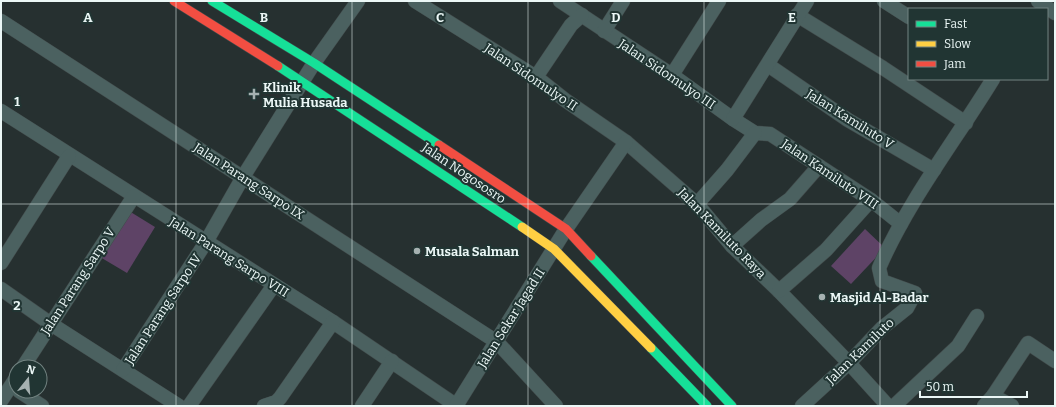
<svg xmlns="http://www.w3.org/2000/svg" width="1056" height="407" viewBox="0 0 1056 407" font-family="Bitter,serif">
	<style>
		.green { fill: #5e4366 }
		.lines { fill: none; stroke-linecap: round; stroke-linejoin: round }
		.street-casing { stroke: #424b4b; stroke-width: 15 }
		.fast-casing { stroke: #424b4b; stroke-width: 10 }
		.slow-casing { stroke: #424b4b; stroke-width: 10 }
		.jam-casing { stroke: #424b4b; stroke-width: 10 }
		.street { stroke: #4b6160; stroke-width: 14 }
		.fast { stroke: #16e098; stroke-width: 9 }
		.slow { stroke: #ffcf43; stroke-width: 9 }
		.jam { stroke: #f24e42; stroke-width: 9 }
		.grid { fill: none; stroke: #ebf7f6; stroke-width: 1; stroke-opacity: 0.55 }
		.poi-dot { fill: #a6b1b1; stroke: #213533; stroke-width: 1.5 }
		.labels { text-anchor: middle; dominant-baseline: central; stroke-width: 4; stroke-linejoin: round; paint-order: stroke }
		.street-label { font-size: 13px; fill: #ebf7f6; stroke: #213533 }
		.poi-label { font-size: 13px; font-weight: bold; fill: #ebf7f6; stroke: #213533; text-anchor: start }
		.grid-label { font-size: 13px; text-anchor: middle; font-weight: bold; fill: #ebf7f6; stroke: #213533; stroke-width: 4; stroke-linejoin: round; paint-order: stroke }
	</style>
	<rect width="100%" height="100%" fill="#263030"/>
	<g class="green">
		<path d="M129 211 155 227 127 273 100 257Z"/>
		<path d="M865 229 885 248 851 284 831 266Z"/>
	</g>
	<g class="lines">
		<g class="street-casing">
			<g id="street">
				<path d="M415 1 536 77 565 100 626 142 697 204 732 246 779 291 849 363 888 406"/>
				<path d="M560 1 672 75 733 119 755 133 770 134 871 200 901 224"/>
				<path d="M884 1 909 17"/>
				<path d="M1038 1 1055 13"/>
				<path d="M797 15 883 68 966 123"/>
				<path d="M1 21 497 342 556 406"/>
				<path d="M604 31 623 1"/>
				<path d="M768 65 848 120 934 170"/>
				<path d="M672 75 719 1"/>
				<path d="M536 77 571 25 582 15"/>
				<path d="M1 111 333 322 457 406"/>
				<path d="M733 119 807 1"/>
				<path d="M697 204 727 170 755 133"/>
				<path d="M732 246 761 220 790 199 819 166"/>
				<path d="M1 263 69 156"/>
				<path d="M1 289 51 324 179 406"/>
				<path d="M779 291 826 250 871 200"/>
				<path d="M23 367 134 196"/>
				<path d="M123 370 206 242 243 177 314 63 358 1"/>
				<path d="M19 391 42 406"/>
				<path d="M993 396 1012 406"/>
				<path d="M1 401 16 378"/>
				<path d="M189 406 274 285"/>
				<path d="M264 406 276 402 280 398 333 322"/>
				<path d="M362 406 392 361"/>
				<path d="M456 406 566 229 626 142"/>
				<path d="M802 406 849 363 882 328 907 308 915 293 882 281 879 268C908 201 955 141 993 79"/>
				<path d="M894 406 958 346 977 316"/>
				<path d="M984 406 993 396 1028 343 1055 361"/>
			</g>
		</g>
		<g class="fast-casing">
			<g id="fast">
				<path d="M212 1 314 63 439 145"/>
				<path d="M278 66 522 227"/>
				<path d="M591 256 732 406"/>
				<path d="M651 348 707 406"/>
			</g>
		</g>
		<g class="slow-casing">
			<path id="slow" d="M522 227 554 249 651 348"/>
		</g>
		<g class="jam-casing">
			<g id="jam">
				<path d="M174 1 278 66"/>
				<path d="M439 145 566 229 591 256"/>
			</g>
		</g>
		<use href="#street" class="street"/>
		<use href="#fast" class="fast"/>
		<use href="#slow" class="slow"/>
		<use href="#jam" class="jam"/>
	</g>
	<path class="grid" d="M176 1V406M352 1V406M528 1V406M704 1V406M880 1V406M1 204H1055"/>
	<g class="poi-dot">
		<path d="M252 88h4v4h4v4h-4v4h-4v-4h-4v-4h4z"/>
		<circle cx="417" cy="251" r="4"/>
		<circle cx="822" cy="297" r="4"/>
	</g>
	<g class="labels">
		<g class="street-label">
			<text transform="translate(667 74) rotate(34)">Jalan Sidomulyo III</text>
			<text transform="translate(531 77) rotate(34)">Jalan Sidomulyo II</text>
			<text transform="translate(850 119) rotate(32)">Jalan Kamiluto V</text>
			<text transform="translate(464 173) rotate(34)">Jalan Nogososro</text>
			<text transform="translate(830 174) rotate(34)">Jalan Kamiluto VIII</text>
			<text transform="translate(249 181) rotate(33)">Jalan Parang Sarpo IX</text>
			<text transform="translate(722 233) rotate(46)">Jalan Kamiluto Raya</text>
			<text transform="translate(229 257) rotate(32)">Jalan Parang Sarpo VIII</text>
			<text transform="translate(78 281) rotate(-57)">Jalan Parang Sarpo V</text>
			<text transform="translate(163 309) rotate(-57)">Jalan Parang Sarpo IV</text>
			<text transform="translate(511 318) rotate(-58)">Jalan Sekar Jagad II</text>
			<text transform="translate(860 351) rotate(-44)">Jalan Kamiluto</text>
		</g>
		<g class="poi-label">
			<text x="263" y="87">Klinik<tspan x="263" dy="15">Mulia Husada</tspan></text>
			<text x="425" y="251">Musala Salman</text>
			<text x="830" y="297">Masjid Al-Badar</text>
		</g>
	</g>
	<g class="grid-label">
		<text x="88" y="22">A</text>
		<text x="264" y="22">B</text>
		<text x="440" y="22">C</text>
		<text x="616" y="22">D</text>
		<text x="792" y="22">E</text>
		<text x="17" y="106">1</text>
		<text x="17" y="310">2</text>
	</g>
	<rect width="1056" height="407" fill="none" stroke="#ebf7f6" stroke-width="4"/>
	<rect x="908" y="8" width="140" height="72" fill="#213533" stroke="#728381"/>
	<rect x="916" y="21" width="20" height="6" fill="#16e098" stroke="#728381"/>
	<text x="944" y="28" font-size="12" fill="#ebf7f6">Fast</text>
	<rect x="916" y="41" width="20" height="6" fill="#ffcf43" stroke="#728381"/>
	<text x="944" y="48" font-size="12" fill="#ebf7f6">Slow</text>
	<rect x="916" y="61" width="20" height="6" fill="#f24e42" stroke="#728381"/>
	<text x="944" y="68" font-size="12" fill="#ebf7f6">Jam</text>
	<g transform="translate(28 379) rotate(17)"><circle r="19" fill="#213533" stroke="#728381"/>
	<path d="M0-3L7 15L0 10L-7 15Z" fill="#a6b1b1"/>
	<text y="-6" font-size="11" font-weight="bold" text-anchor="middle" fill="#ebf7f6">N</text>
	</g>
	<path d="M920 391v6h107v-6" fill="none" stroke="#ebf7f6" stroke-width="2"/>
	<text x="926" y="391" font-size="12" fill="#ebf7f6" stroke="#213533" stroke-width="3" paint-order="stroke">50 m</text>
</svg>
